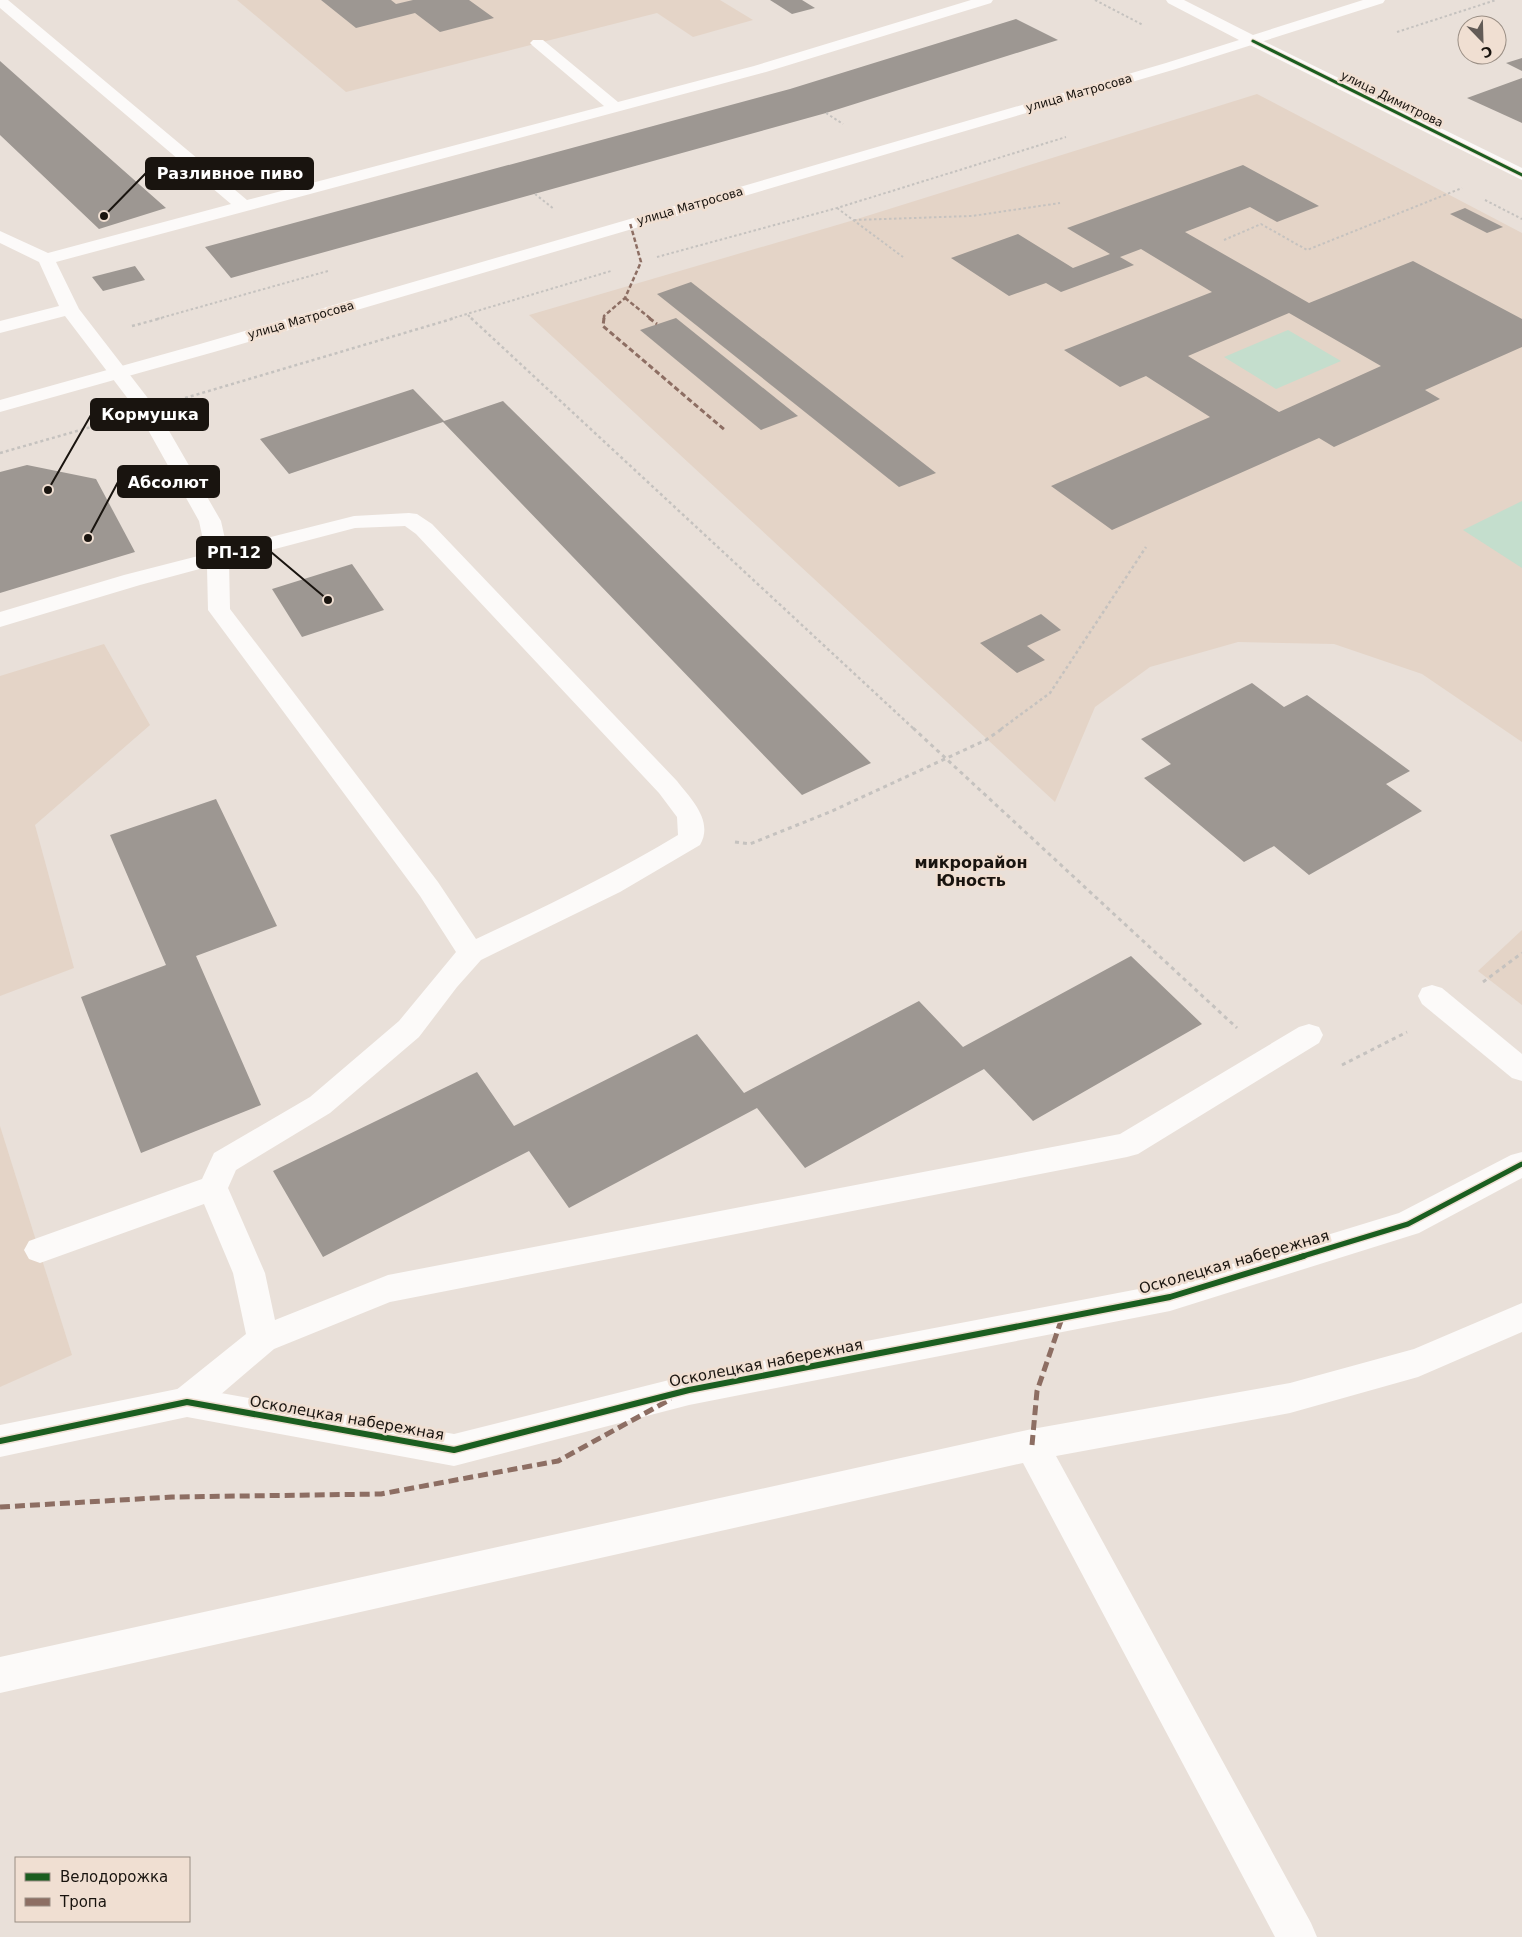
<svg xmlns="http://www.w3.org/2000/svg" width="1522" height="1937" viewBox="0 0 1522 1937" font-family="'DejaVu Sans',sans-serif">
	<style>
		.built { fill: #e4d4c7 }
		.green { fill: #c4decd }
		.building { fill: #9d9792; fill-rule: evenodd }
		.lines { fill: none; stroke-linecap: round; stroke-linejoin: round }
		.path-far2 { stroke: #c5c2bf; stroke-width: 2; stroke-dasharray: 2.5 2.5; stroke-linecap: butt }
		.path-far1 { stroke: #c5c2bf; stroke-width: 2.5; stroke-dasharray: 3 3; stroke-linecap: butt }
		.path { stroke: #c5c2bf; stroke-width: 3; stroke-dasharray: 4 4; stroke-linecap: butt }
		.lane { fill: #fcfaf9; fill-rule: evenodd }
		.street { fill: #fcfaf9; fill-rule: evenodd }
		.secondary { fill: #fcfaf9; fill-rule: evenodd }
		.quiet-far2 { stroke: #8d6e63; stroke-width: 2.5; stroke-dasharray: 4.5 2.5; stroke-linecap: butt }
		.quiet-far1 { stroke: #8d6e63; stroke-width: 3; stroke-dasharray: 5.5 3; stroke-linecap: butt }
		.quiet { stroke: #8d6e63; stroke-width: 5; stroke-dasharray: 10 5; stroke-linecap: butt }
		.cycleway-far2-casing { stroke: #f0dfd2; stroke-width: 5 }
		.cycleway-far1-casing { stroke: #f0dfd2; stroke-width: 8 }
		.cycleway-casing { stroke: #f0dfd2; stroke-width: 9 }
		.cycleway-far2 { stroke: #1b5e20; stroke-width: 3 }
		.cycleway-far1 { stroke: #1b5e20; stroke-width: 5 }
		.cycleway { stroke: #1b5e20; stroke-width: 6 }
		.labels { text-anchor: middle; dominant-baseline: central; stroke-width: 5; stroke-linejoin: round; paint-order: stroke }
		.far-street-label { font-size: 12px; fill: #19140f; stroke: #f0dfd2 }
		.street-label { font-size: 15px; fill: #19140f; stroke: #f0dfd2 }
		.neighbourhood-label { font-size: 16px; font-weight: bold; fill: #19140f; stroke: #f0dfd2 }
		.leader { fill: none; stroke: #19140f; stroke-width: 2 }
		.callout-dot { fill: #19140f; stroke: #f0dfd2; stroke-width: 2 }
		.callout { fill: #19140f; stroke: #19140f; stroke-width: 2 }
		.callout-label { font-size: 16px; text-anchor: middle; font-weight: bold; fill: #fff }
	</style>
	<rect width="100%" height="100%" fill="#e9e0d9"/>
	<g class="built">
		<path d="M237 0H720L753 20 693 37 657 13 346 92Z"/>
		<path d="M1257 94 1522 233V742L1422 674 1334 644 1238 642 1150 667 1095 707 1055 802 529 315 854 220Z"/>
		<path d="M104 644 150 725 35 825 74 968 0 996V676Z"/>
		<path d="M1522 930V1005L1478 971Z"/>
		<path d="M0 1126 72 1355 0 1387Z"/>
	</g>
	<g class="green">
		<path d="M1288 330 1341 361 1276 389 1224 357Z"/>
		<path d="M1522 501V568L1463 530Z"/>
	</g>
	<g class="building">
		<path d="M321 0H391L396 4 413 0H469L494 18 440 32 415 13 356 28Z"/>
		<path d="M770 0H802L815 8 792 14Z"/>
		<path d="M1016 19 1058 40 826 113 231 278 205 247 790 89Z"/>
		<path d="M1522 58V71L1506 63Z"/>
		<path d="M0 61 72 125 166 208 99 229 0 135Z"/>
		<path d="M1522 78V123L1467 98Z"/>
		<path d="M1243 165 1319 206 1277 222 1250 207 1185 232 1309 303 1413 261 1522 319V347L1425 390 1440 399 1334 447 1319 438 1112 530 1051 486 1210 417 1146 376 1120 387 1064 350 1212 292 1141 249 1120 257 1134 265 1061 292 1046 283 1009 296 951 258 1018 234 1073 268 1110 254 1067 228ZM1289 313 1381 366 1279 412 1188 356Z"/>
		<path d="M1465 208 1503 227 1487 233 1450 214Z"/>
		<path d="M135 266 145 280 103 291 92 277Z"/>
		<path d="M691 282 936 473 899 487 657 294Z"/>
		<path d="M676 318 798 416 761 430 640 330Z"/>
		<path d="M413 389 444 421 503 401 871 763 802 795 443 422 289 474 260 439Z"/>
		<path d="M27 465 96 479 135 552 0 593V472Z"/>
		<path d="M352 564 384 610 302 637 272 589Z"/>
		<path d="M1041 614 1061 630 1027 646 1045 660 1017 673 980 643Z"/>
		<path d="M1252 683 1284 707 1307 695 1410 771 1386 784 1422 811 1309 875 1274 846 1244 862 1144 778 1171 764 1141 739Z"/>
		<path d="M216 799 277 926 196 956 261 1105 141 1153 81 997 166 965 110 835Z"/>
		<path d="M1131 956 1202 1024 1033 1121 984 1069 805 1168 757 1108 569 1208 529 1151 323 1257 273 1171 477 1072 514 1126 697 1034 744 1093 919 1001 963 1047Z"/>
	</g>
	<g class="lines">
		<g class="path-far2">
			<path d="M1095 0 1143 25"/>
			<path d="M1397 32 1496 0"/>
			<path d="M826 113 843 124"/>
			<path d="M535 194 554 209"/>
			<path d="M1485 200 1522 219"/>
			<path d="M837 208 903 257"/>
			<path d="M854 220 972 216 1060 203"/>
			<path d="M1224 240 1261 224 1307 250 1462 188"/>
			<path d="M657 257 837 208 1066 137"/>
			<path d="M468 315 472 319"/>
			<path d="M157 319 328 271"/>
			<path d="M450 319 611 271"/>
		</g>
		<g class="path-far1">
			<path d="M471 318 914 729"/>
			<path d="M132 326 162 318"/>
			<path d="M185 398 455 318"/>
			<path d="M0 453 105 423"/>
			<path d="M1001 729 1050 693 1146 547"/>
		</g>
		<g class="path">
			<path d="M913 728 1237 1028"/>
			<path d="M735 842 750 844 832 811 986 740 1003 728"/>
			<path d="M1483 982 1522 953"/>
			<path d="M1342 1065 1407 1032"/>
		</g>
		<g class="lane">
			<path d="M0 0H8L247 200 604 106 533 46 530 43 533 40H543L618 102 754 66 971 0H993L991 3 766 72 56 262 79 309 157 410 221 521 227 548 354 516 409 513 417 514 432 524 677 781C691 799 714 821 700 845L620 892 481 960 457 987 419 1037 330 1113 236 1170 228 1188 265 1273 275 1320 388 1275 1120 1134 1299 1027 1309 1024 1319 1027 1323 1035 1319 1043 1138 1154 1127 1157 390 1302 274 1349 199 1413 187 1417 175 1413 170 1402 175 1391 246 1334 233 1273 204 1204 40 1263 29 1259 24 1250 29 1241 202 1179 214 1153 310 1097 399 1021 456 952 420 896 208 610 207 567 140 585 0 627V612L124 575 206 554 199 521 138 412 65 316 0 333V321L59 306 39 262 0 243V231L48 253 231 204 0 8ZM405 526 416 534 659 793 677 817 678 835C613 874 545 907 476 939L438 882 230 609 229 561 355 528Z"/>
			<path d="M1432 985 1442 988 1522 1054V1081L1512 1078 1422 1004 1418 996 1422 988Z"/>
			<path d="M1522 1303V1332L1418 1377 1290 1413 1056 1456 1311 1923 1317 1937H1275L1023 1463 0 1693V1657L1032 1429 1290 1383 1414 1349Z"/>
		</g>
		<g class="street">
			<path d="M1253 36 1522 168V180L1248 44 1245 41 1248 38Z"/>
			<path d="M1522 1152V1178L1419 1233 1170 1311 689 1405 454 1466 187 1417 0 1457V1425L187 1387 454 1434 689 1375 1170 1283 1399 1213 1511 1155Z"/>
		</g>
		<path class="secondary" d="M1166 0H1184L1253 35 1363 0H1385L1383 3 1176 69 214 352 0 412V400L200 344 1166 63 1239 40 1168 3Z"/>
		<g class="quiet-far2">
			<path d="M625 298 651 319"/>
			<path d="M604 319V316L625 298 641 262 630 223"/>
		</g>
		<g class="quiet-far1">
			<path d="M604 318 603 326 726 431"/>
			<path d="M649 318 657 324"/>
		</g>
		<g class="quiet">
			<path d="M1032 1445 1037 1391 1062 1318"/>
			<path d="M0 1507 172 1497 381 1494 558 1461 671 1399"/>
		</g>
		<g class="cycleway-far2-casing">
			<path id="cycleway-far2" d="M1253 41 1522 175"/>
		</g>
		<g class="cycleway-far1-casing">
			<path id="cycleway-far1" d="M1300 1257 1408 1224 1522 1164"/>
		</g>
		<g class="cycleway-casing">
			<path id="cycleway" d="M0 1441 187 1402 454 1450 689 1390 1170 1297 1304 1256"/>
		</g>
		<use href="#cycleway-far2" class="cycleway-far2"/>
		<use href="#cycleway-far1" class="cycleway-far1"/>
		<use href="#cycleway" class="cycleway"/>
	</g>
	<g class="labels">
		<g class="far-street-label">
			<text transform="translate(1079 93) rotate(-16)">улица Матросова</text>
			<text transform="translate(1392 99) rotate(26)">улица Димитрова</text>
			<text transform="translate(690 206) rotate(-16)">улица Матросова</text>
			<text transform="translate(301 320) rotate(-16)">улица Матросова</text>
		</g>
		<g class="street-label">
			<text transform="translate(1234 1262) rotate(-16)">Осколецкая набережная</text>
			<text transform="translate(766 1363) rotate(-11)">Осколецкая набережная</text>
			<text transform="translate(347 1418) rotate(10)">Осколецкая набережная</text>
		</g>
		<g class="neighbourhood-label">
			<text x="971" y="862">микрорайон<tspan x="971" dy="18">Юность</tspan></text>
		</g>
	</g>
	<path class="leader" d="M104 216L146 173M48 490L91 415M88 538L118 482M328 600L271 552"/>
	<g class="callout-dot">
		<circle cx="104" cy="216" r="5"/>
		<circle cx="48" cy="490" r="5"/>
		<circle cx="88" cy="538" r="5"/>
		<circle cx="328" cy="600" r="5"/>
	</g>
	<g class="callout">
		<rect x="146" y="158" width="167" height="31" rx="5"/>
		<rect x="91" y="399" width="117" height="31" rx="5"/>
		<rect x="118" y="466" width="101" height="31" rx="5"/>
		<rect x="197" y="537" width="74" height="31" rx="5"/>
	</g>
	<g class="callout-label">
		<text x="230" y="179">Разливное пиво</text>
		<text x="150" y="420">Кормушка</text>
		<text x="168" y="488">Абсолют</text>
		<text x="234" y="558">РП-12</text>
	</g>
	<rect x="15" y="1857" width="175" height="65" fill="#f0dfd2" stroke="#9a8e84"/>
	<rect x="25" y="1873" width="25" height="8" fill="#1b5e20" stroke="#9a8e84"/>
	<text x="60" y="1882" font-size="15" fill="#19140f">Велодорожка</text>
	<rect x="25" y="1898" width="25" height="8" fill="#8d6e63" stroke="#9a8e84"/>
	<text x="60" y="1907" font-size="15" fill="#19140f">Тропа</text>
	<g transform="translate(1482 40) rotate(157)"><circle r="24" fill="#f0dfd2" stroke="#9a8e84"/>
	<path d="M0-4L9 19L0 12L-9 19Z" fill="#625b56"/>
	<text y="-8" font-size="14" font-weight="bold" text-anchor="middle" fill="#19140f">С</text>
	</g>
</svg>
